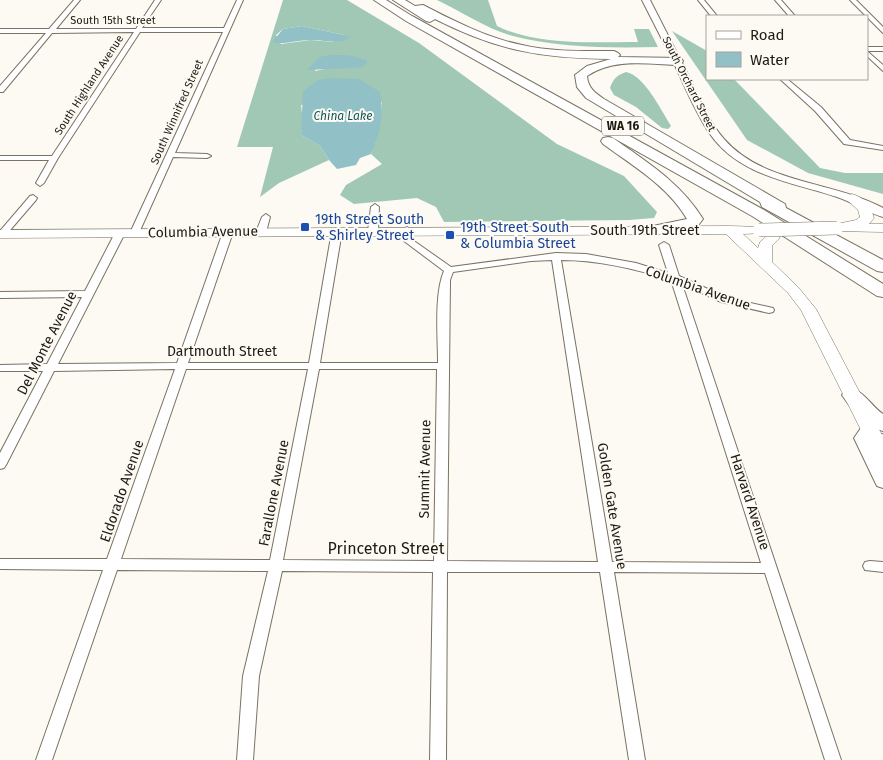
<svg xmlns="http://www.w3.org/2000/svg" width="883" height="760" viewBox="0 0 883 760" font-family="'Fira Sans',sans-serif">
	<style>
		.forest { fill: #a1c8b4; fill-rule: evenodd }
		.water { fill: #91c1c6 }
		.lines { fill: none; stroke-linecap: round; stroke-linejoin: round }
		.minor-casing { stroke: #7a7262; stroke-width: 2 }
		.tertiary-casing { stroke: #7a7262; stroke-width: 2 }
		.secondary-casing { stroke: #7a7262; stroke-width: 2 }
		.primary-casing { stroke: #7a7262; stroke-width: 1 }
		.motorway-casing { stroke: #7a7262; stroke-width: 2 }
		.minor { fill: #fff; fill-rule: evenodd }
		.tertiary { fill: #fff; fill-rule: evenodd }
		.secondary { fill: #fff; fill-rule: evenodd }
		.primary { fill: #fff; fill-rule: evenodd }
		.motorway { fill: #fff; fill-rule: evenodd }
		.primary-bridge-casing { stroke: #7a7262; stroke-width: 14; stroke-linecap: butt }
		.primary-bridge { stroke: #fff; stroke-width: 13 }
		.transit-dot { fill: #1a4fb4; stroke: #fdfaf3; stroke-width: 2 }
		.labels { text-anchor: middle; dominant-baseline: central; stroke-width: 4; stroke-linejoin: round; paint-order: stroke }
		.far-street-label { font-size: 11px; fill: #1e1b15; stroke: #fdfaf3 }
		.far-water-label { font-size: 12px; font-style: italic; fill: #10545a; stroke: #fdfaf3 }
		.shield { fill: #fdfaf3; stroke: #615e58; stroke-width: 1 }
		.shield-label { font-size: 12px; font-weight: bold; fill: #1e1b15 }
		.transit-label { font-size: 14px; fill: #164399; stroke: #fdfaf3; text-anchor: start }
		.street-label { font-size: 14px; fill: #1e1b15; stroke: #fdfaf3 }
		.near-street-label { font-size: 16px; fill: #1e1b15; stroke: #fdfaf3 }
	</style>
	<rect width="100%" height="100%" fill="#fdfaf3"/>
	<g class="forest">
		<path d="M283 0H347L419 43 557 144 624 176 657 212 654 218 629 220 444 222 436 207 417 198 354 204 340 195 346 185 382 164 371 154C380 137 380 120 382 102L301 105 303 121 301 135 320 146 329 160 279 183 260 197 273 147H237ZM302 26 344 35 333 42 311 40 281 44 276 35 283 29ZM319 57 354 68H330L315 71Z"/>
		<path d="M437 0H488L497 26C537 46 594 42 638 42L634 29H649L658 47C610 48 561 48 513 36 487 29 462 12 437 0Z"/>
		<path d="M672 31 707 51V79H734L820 168 845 173H883V194L808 173 747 140Z"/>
		<path d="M626 72C644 75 661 110 671 126L668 129 662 128 636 107 614 95 610 88C613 79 617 75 626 72Z"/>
	</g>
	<g class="water">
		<path d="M302 26 344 35 350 37C340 46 323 39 311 40 299 40 287 44 275 43L273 41 283 29Z"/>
		<path d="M330 55H348L367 60V63L363 67 354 68 307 70 319 57Z"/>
		<path d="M330 78 359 79 380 92C384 112 381 135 371 154L360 158 356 165 337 169 329 160 320 146 301 135 303 91 318 80Z"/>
	</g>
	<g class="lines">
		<g class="minor-casing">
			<g id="minor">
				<path d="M74 0H80L56 29H136L155 0H161L142 28H224L237 0H243L175 153 207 154 211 156 207 158 173 157 138 235H132L130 233 223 32H140L58 158 44 183 40 186 36 183 49 160H0V156H52L134 32 52 33 3 92H0V86L46 33H0V29H49Z"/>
				<path d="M698 0H704L717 16H711Z"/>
				<path d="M775 0H781L795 16H789Z"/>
				<path d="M850 0H856L883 27V33Z"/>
				<rect x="867" y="47" width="16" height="4"/>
				<path d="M867 51 883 65V71L867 56Z"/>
				<path d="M780 79H787L821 107 850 140 883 146V150L844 144 815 111Z"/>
				<path d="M33 195 37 198 36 200 5 236H0V231L30 196Z"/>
				<path d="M375 204 379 207 378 231 373 234 368 231 371 207Z"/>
				<path d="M266 214 270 217 266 232 261 235 258 234 256 232 262 217Z"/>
				<path d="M407 227 412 230V238L414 241 451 267 556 253 586 254 636 263 668 273 659 245 664 242 669 245 679 276 728 298 773 308 774 310 773 312 769 313 721 302 682 284 841 760H825L765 573 614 572 645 760H629L600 572H447L446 760H430L433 572 282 571 259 676 253 760H237L243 676 268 571 117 570 52 760H36L103 570 0 569V559H107L175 369 54 371 6 465 4 468 0 469V453L43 371H0V365L47 364 82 297 0 298V292L85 291 115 233 117 231H123L125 233 58 364 177 363 223 232 228 229 233 232 188 363H309L332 231 337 228 342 231 320 363H438C438 337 434 294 444 271L404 241 402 230ZM552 260 598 562 447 561 450 280 453 272 531 261ZM561 260C599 260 635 269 671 280L761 563 612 562ZM186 369H308L270 560 121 559ZM319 369H437L434 561 283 560Z"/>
				<path d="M870 561 883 562V572L865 570 863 566 865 562Z"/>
			</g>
		</g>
		<g class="tertiary-casing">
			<path id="tertiary" d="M642 0H650L678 55 677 57 670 55Z"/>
		</g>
		<g class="secondary-casing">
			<g id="secondary">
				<path d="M674 52 678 55C693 82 703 115 724 139 763 184 833 181 883 208V217C868 213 853 202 837 197 792 182 739 176 710 134 693 109 683 81 670 55Z"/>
				<path d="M869 424 875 425 877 429 870 438 871 440 877 439 883 441V488L877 486 875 482 854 438 863 425Z"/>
			</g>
		</g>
		<g class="primary-casing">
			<g id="primary">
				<path d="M852 194C864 197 871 207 874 218L869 224H883V232L832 231 830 228 832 225 856 220 860 217 858 210 845 198Z"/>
				<path d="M729 226 764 227 766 230 764 233 743 234 758 248 760 242 768 235H778L780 238 772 246V262L798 287 816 309 883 437V449L877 450 870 448 801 310 788 293 726 234 0 238V230Z"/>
			</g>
		</g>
		<g class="motorway-casing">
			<g id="motorway">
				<path d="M374 0H386L412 16 764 210 883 284V297L877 296 752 216 406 21Z"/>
				<path d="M393 0H405L415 6 423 5C454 21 487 38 522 45 552 52 584 51 614 51L618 53 620 55 618 57 681 58 683 61 681 64 677 65C647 64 613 58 587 76 588 88 595 93 604 99L785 204 786 208 883 260V272L877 271 762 207 760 202 586 98 577 87 575 75 587 66 611 59C541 58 498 51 435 19L430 22 426 21Z"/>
				<path d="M608 137 613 138C647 162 681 183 703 219L697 227 654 235 648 233 646 230 648 227 687 219C668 186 633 166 603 144L601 141 603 138Z"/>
				<path d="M852 389C865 392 872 407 883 414V431C865 426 852 410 842 395L845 390Z"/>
				<path d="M883 434V450L877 451 869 449 866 444 869 439Z"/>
			</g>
		</g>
		<use href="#minor" class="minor"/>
		<use href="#tertiary" class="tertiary"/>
		<use href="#secondary" class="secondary"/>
		<use href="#primary" class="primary"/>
		<use href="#motorway" class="motorway"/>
		<g class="primary-bridge-casing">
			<path id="primary-bridge" d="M759 230 837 228"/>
		</g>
		<use href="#primary-bridge" class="primary-bridge"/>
	</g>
	<g class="transit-dot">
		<rect x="300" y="222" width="10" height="10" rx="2.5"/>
		<rect x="445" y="230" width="10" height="10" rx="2.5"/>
	</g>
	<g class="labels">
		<g class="far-street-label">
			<text x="113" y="20">South 15th Street</text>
			<text transform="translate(689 84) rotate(63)">South Orchard Street</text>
			<text transform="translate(89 85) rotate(-57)">South Highland Avenue</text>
			<text transform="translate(177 112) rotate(-66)">South Winnifred Street</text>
		</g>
		<g class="far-water-label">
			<text x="343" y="116">China Lake</text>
		</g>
		<rect class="shield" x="602" y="116.5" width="42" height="19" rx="4"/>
		<g class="shield-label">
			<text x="623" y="126">WA 16</text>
		</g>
		<g class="transit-label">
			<text x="315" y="219">19th Street South<tspan x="315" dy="16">&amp; Shirley Street</tspan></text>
			<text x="460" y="227">19th Street South<tspan x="460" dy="16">&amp; Columbia Street</tspan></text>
		</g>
		<g class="street-label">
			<text x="645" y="230">South 19th Street</text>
			<text transform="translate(203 232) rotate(-1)">Columbia Avenue</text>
			<text transform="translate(698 288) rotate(19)">Columbia Avenue</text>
			<text transform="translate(47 343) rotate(-63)">Del Monte Avenue</text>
			<text x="222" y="351">Dartmouth Street</text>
			<text transform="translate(425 469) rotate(-89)">Summit Avenue</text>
			<text transform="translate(122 491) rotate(-71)">Eldorado Avenue</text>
			<text transform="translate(274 493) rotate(-79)">Farallone Avenue</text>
			<text transform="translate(750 502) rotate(72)">Harvard Avenue</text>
			<text transform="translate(612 506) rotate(81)">Golden Gate Avenue</text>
		</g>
		<g class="near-street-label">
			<text x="386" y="548">Princeton Street</text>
		</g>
	</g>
	<rect x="706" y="15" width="162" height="65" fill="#fdfaf3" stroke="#a4a19a"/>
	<rect x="716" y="31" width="25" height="8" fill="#ffffff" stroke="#a4a19a"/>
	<text x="750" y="40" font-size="15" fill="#1e1b15">Road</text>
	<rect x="716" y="52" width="25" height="15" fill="#91c1c6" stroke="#a4a19a"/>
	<text x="750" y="65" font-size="15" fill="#1e1b15">Water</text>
</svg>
